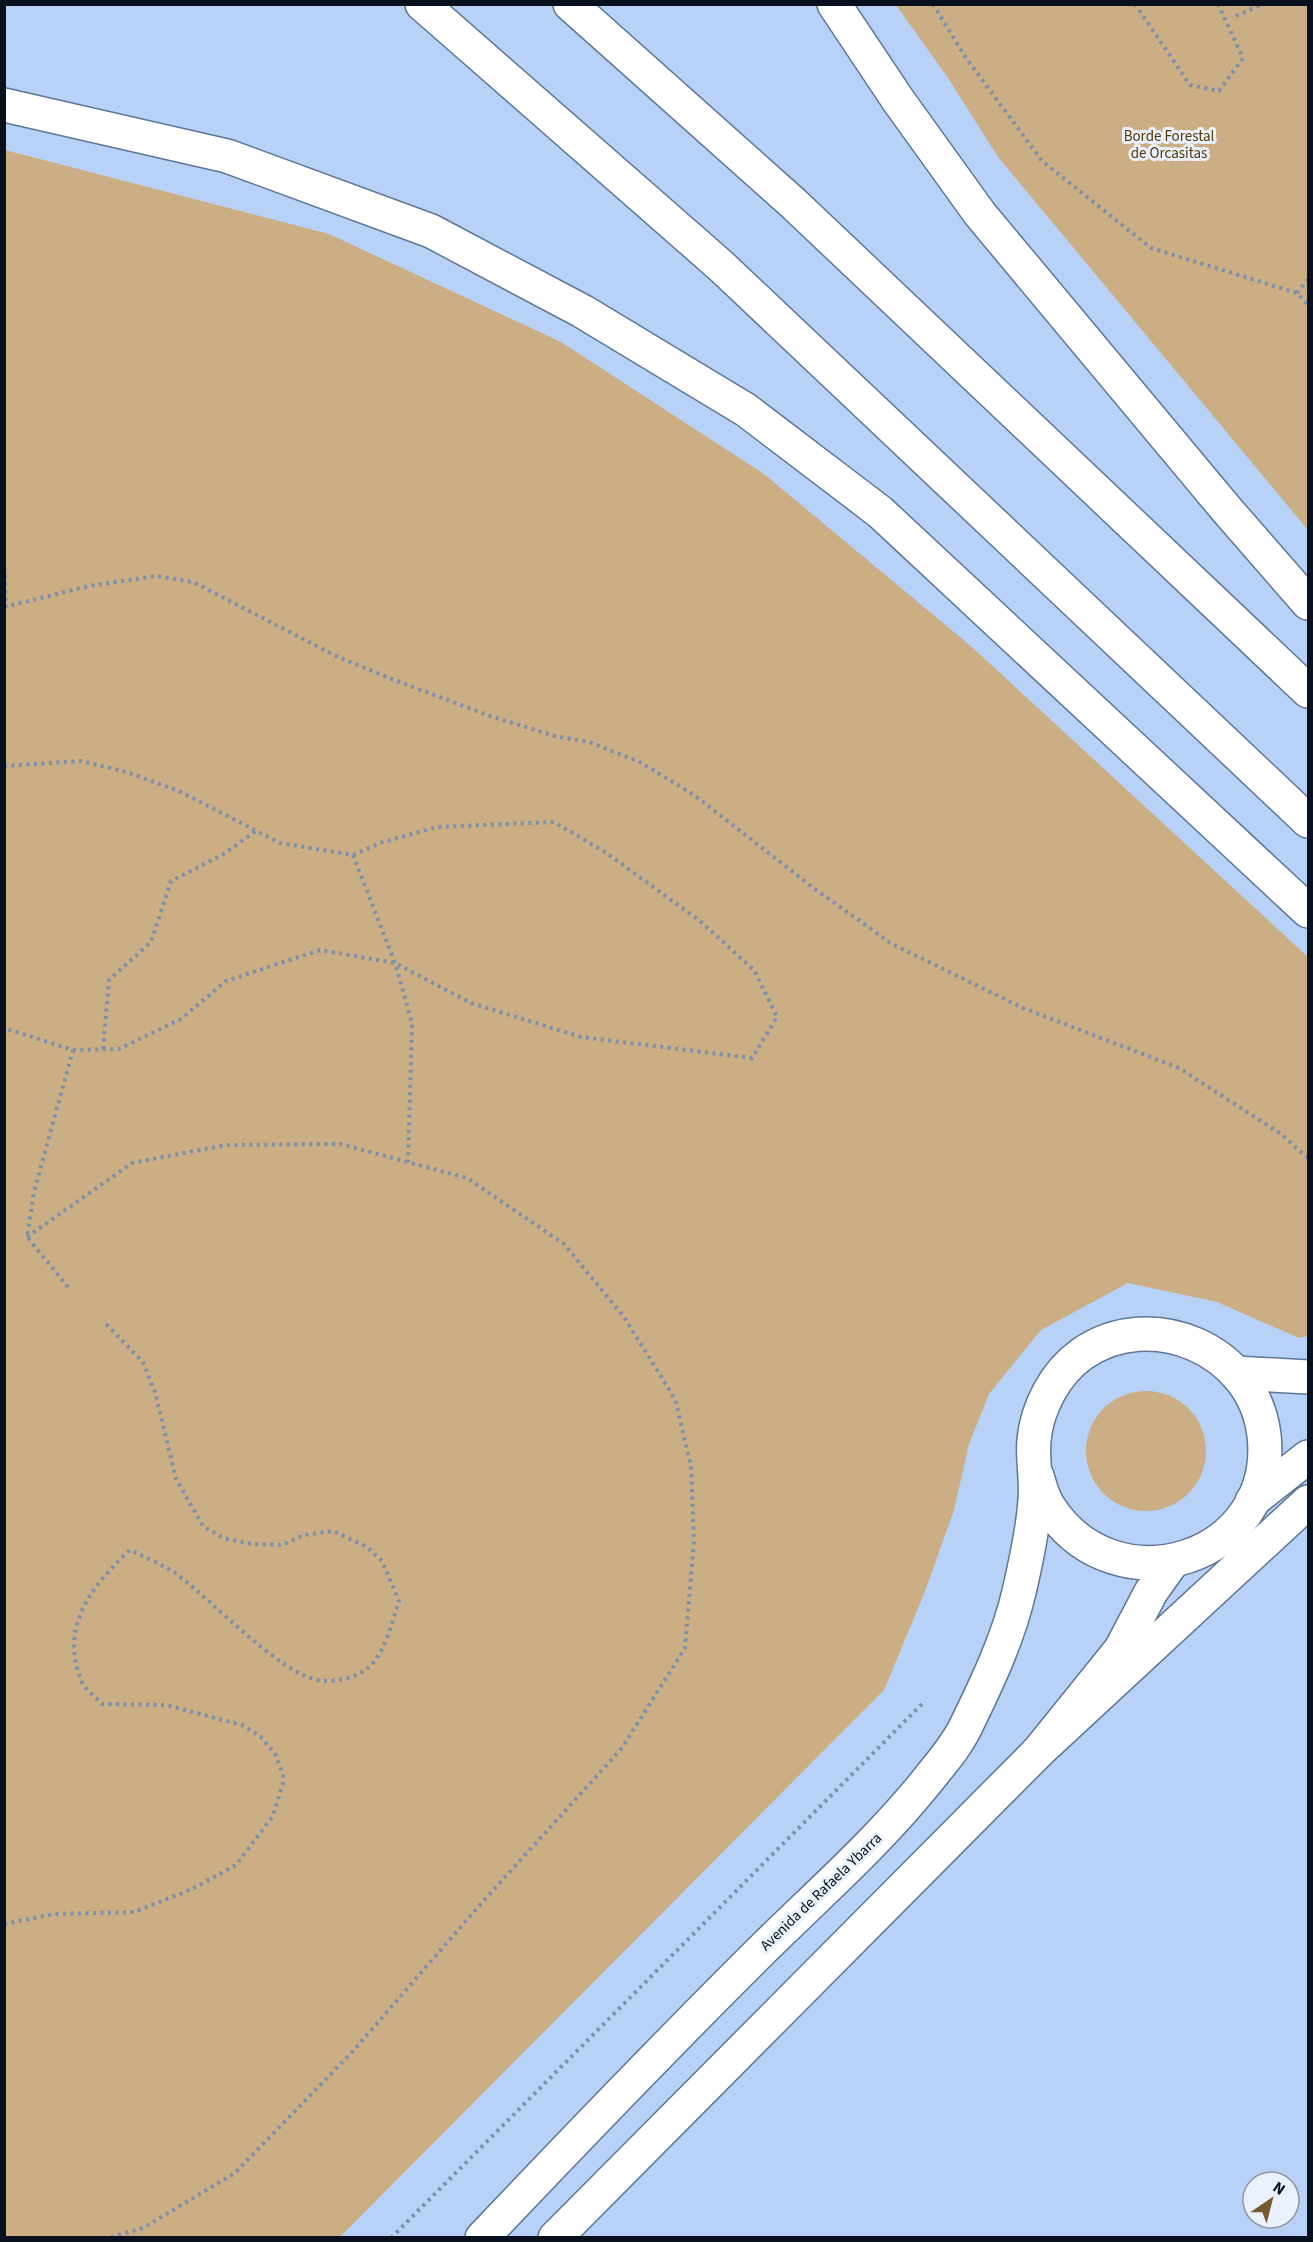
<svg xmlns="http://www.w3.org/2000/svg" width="1313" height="2242" viewBox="0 0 1313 2242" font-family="'Source Sans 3',sans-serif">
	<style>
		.green { fill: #ccae85 }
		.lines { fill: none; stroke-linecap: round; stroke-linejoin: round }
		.secondary-casing { stroke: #5e7697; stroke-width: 36 }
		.motorway-casing { stroke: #5e7697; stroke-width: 36 }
		.path { stroke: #7b90ab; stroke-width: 4; stroke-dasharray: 3 4.5; stroke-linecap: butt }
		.secondary { stroke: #fff; stroke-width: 33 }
		.motorway { stroke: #fff; stroke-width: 33 }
		.labels { text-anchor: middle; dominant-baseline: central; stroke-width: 6; stroke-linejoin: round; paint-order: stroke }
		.park-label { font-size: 15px; fill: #543701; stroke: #e9f1fc }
		.street-label { font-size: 15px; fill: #07101c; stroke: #e9f1fc }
	</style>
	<rect width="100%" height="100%" fill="#b7d2f6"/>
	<g class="green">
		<path d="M896 5H1308V530L998 157 948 78Z"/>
		<path d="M5 150 329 234 561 342 764 474 973 648 1308 957V1336L1299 1338 1217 1302 1128 1283 1041 1330 989 1394 969 1444 954 1510 924 1594 884 1690 340 2237H5Z"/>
		<circle cx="1146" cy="1451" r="60"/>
	</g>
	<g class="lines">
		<g class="secondary-casing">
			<g id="secondary">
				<path d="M1236 1373 1308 1377"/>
				<path d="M1252 1501 1308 1457"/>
				<path d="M482 2238C576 2139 670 2041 767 1945 821 1892 879 1841 927 1781 941 1763 956 1747 966 1726 987 1683 1008 1639 1019 1592 1026 1562 1033 1530 1035 1500 1037 1480 1032 1460 1034 1440 1037 1408 1055 1373 1082 1354 1151 1306 1254 1349 1264 1435 1278 1559 1116 1611 1049 1507 1043 1498 1040 1486 1037 1476"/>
				<path d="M555 2238 1038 1752 1121 1649 1151 1592 1173 1561"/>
			</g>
		</g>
		<g class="motorway-casing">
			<g id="motorway">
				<path d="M422 4 721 266 1308 821"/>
				<path d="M570 4 793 203 1308 691"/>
				<path d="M834 4 898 100 980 214 1227 510 1308 603"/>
				<path d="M4 105 227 156 431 231 582 311 746 410 880 512 1308 911"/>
				<path d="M1038 1752 1308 1502"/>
			</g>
		</g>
		<g class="path">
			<path d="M933 4 964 55 1042 161 1151 248 1297 293 1308 305"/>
			<path d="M1135 4 1190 85 1219 91 1243 58 1218 4"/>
			<path d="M1236 16 1263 4"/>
			<path d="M1297 293 1308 279"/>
			<path d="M4 560 6 607"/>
			<path d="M4 607 89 586 156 576 193 582 336 656 389 678 490 716 555 736 589 742 640 762 694 795 811 886 892 944 1023 1008 1179 1068 1281 1134 1308 1158"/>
			<path d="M4 766 81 761 127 772 181 792 280 843 353 855 380 843 437 827 554 822 605 852 700 921 754 970 777 1017 752 1058 581 1037 471 1003 395 963 320 950 226 981 181 1019 119 1049 73 1050 4 1028"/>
			<path d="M353 855 395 963 412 1023 408 1162"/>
			<path d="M103 1049 109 980 151 942 171 881 222 855 256 831"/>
			<path d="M27 1237 132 1163 226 1145 341 1144 467 1178 564 1244 624 1317 675 1399 691 1466 694 1541 685 1648 622 1748 478 1907 354 2050 235 2173 143 2228 108 2238"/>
			<path d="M68 1287 27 1237 34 1192 73 1050"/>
			<path d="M4 1924 54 1914 134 1912 192 1889 236 1865 273 1816 283 1783V1774L275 1754 261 1737 242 1725 166 1705 102 1704C96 1697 84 1689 81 1680 59 1625 93 1585 130 1550 146 1558 165 1565 179 1576 215 1603 276 1670 317 1680 332 1683 358 1678 369 1667 386 1651 392 1622 399 1601L382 1561 367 1547 333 1531 304 1535 282 1545 252 1544 223 1538 203 1526 176 1479 155 1392 143 1362 106 1324"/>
			<path d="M391 2238 922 1704"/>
		</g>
		<use href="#secondary" class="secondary"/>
		<use href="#motorway" class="motorway"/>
	</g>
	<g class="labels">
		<g class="park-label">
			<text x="1169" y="136">Borde Forestal<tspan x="1169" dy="17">de Orcasitas</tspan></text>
		</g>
		<g class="street-label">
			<text transform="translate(821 1892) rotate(-44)">Avenida de Rafaela Ybarra</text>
		</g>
	</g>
	<rect width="1313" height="2242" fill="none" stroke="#07101c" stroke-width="12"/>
	<g transform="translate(1271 2200) rotate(35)"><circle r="28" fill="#e9f1fc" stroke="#8f97a2" stroke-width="1.5"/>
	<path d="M0-4.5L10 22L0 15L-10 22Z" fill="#775a2e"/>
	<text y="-9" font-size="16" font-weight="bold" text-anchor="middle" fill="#07101c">N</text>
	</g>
</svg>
